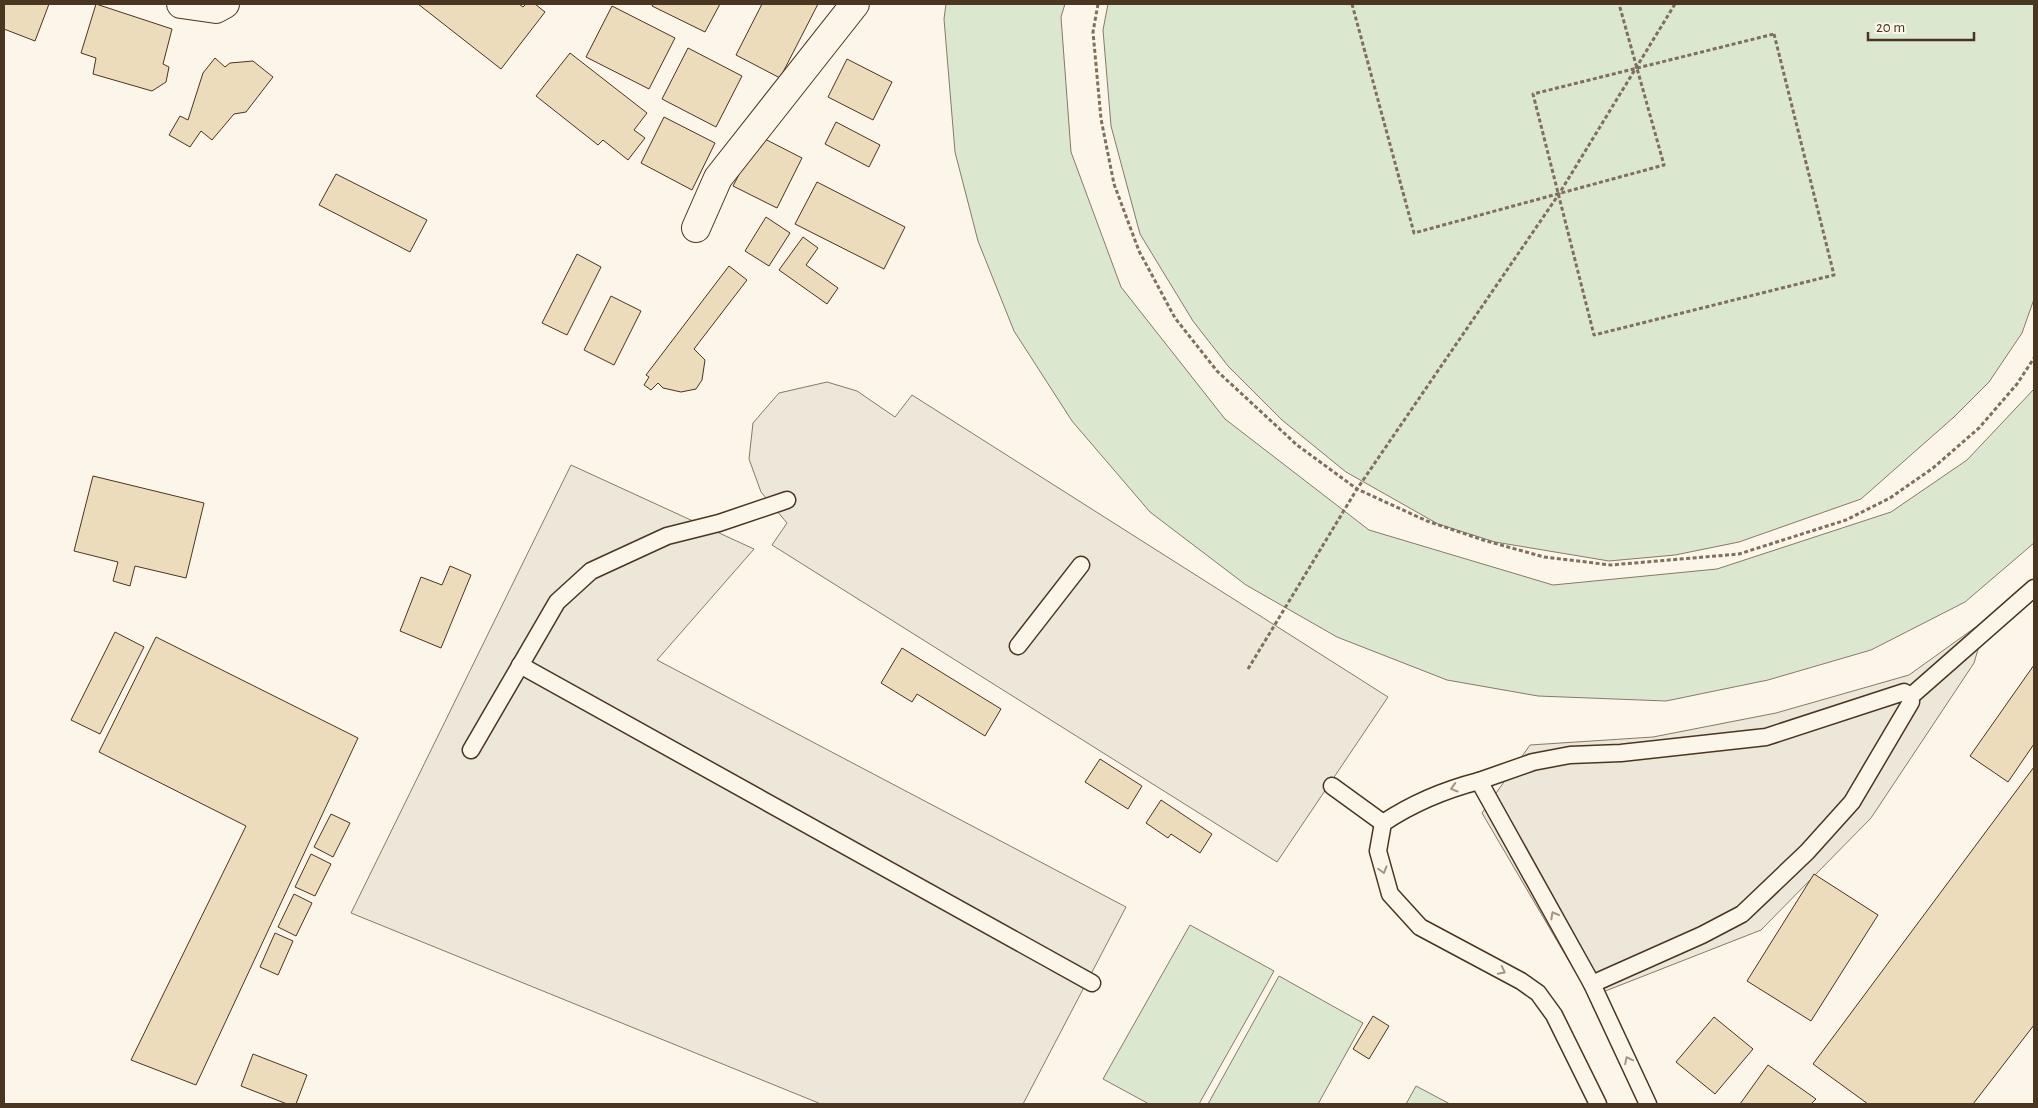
<svg xmlns="http://www.w3.org/2000/svg" width="2038" height="1108" viewBox="0 0 2038 1108" font-family="'Alegreya Sans',sans-serif">
	<style>
		.green { fill: #dce7d0; stroke: #887966 }
		.parking { fill: #ede7d9; stroke: #887966 }
		.building { fill: #ecdcbc; stroke: #4a3520 }
		.lines { fill: none; stroke-linecap: round; stroke-linejoin: round }
		.lane-casing { stroke: #4a3520; stroke-width: 19 }
		.street-casing { stroke: #4a3520; stroke-width: 30 }
		.path { stroke: #7f6f5c; stroke-width: 3; stroke-dasharray: 4 2.5; stroke-linecap: butt }
		.lane { stroke: #fbf6e9; stroke-width: 16 }
		.street { stroke: #fbf6e9; stroke-width: 28 }
		.oneway { stroke: #a29684 }
	</style>
	<rect width="100%" height="100%" fill="#fbf6e9"/>
	<g class="green">
		<path d="M946 4H1065L1061 17 1071 152 1121 287 1225 419 1369 530 1553 585 1717 569 1891 512 1967 460 2034 389V543L1965 602 1871 650 1768 680 1666 701 1538 696 1447 680 1337 637 1246 585 1150 512 1072 421 1014 331 978 241 955 152 944 19Z"/>
		<path d="M1108 4H2034V299L2022 333 1989 382 1954 417 1861 499 1739 542 1675 555 1609 561 1495 542 1438 524 1346 472 1282 420 1228 366 1193 321 1140 234 1111 126 1103 30Z"/>
		<path d="M1190 925 1274 971 1199 1104H1149L1103 1079Z"/>
		<path d="M1279 976 1363 1023 1318 1104H1208Z"/>
		<path d="M1416 1086 1450 1104H1406Z"/>
	</g>
	<g class="parking">
		<path d="M827 382 857 391 895 417 912 395 1388 697 1277 862 772 545 787 523 761 492 749 459 753 423 779 393Z"/>
		<path d="M571 465 754 549 657 660 1126 907 1023 1104H821L351 913Z"/>
		<path d="M1987 619 1974 663 1871 818 1761 930 1590 997 1482 813 1530 745 1653 737 1776 713 1909 675Z"/>
	</g>
	<g class="building">
		<path d="M4 4H49L35 41 4 29Z"/>
		<path d="M96 4 172 29 163 64 169 67 166 82 152 91 93 74 96 58 81 53Z"/>
		<path d="M418 4H519L523 7 526 4H535L545 12 501 69Z"/>
		<path d="M653 4H720L705 32 652 6Z"/>
		<path d="M762 4H818L780 78 736 55Z"/>
		<path d="M612 6 675 38 649 89 586 57Z"/>
		<path d="M688 48 742 76 716 127 662 99Z"/>
		<path d="M570 53 647 113 634 130 645 138 628 160 603 140 598 145 536 96Z"/>
		<path d="M215 58 225 67 230 63 253 61 273 77 246 112 234 114 212 140 201 131 190 147 169 135 180 116 188 120 203 73Z"/>
		<path d="M847 59 892 82 873 120 828 97Z"/>
		<path d="M664 117 715 143 692 190 641 163Z"/>
		<path d="M836 122 880 145 869 167 825 144Z"/>
		<path d="M759 136 802 158 777 208 733 186Z"/>
		<path d="M336 174 427 220 410 252 319 205Z"/>
		<path d="M817 182 905 227 884 269 795 224Z"/>
		<path d="M766 217 790 233 769 266 745 251Z"/>
		<path d="M803 237 818 248 806 265 838 288 827 304 779 270Z"/>
		<path d="M577 254 601 267 567 335 542 323Z"/>
		<path d="M729 266 747 280 694 349 705 360 702 380 696 389 681 392 663 388 658 383 651 390 644 385 649 377 646 375Z"/>
		<path d="M611 296 641 311 614 365 584 350Z"/>
		<path d="M93 476 204 503 186 578 135 566 130 586 113 581 118 562 74 551Z"/>
		<path d="M450 566 471 575 441 648 400 631 421 577 442 585Z"/>
		<path d="M115 632 144 647 100 734 71 720Z"/>
		<path d="M156 637 358 738 196 1085 131 1060 246 826 99 752Z"/>
		<path d="M902 648 1001 709 985 736 917 694 912 702 881 683Z"/>
		<path d="M2034 665V744L2008 782 1970 756Z"/>
		<path d="M1100 759 1142 786 1128 809 1085 782Z"/>
		<path d="M2034 767V1025L1973 1104H1868L1813 1064Z"/>
		<path d="M1161 800 1212 834 1200 853 1171 834 1168 838 1146 823Z"/>
		<path d="M331 814 350 823 333 857 314 847Z"/>
		<path d="M311 854 331 864 315 896 295 887Z"/>
		<path d="M1814 874 1878 915 1811 1021 1747 981Z"/>
		<path d="M294 894 312 903 296 936 278 927Z"/>
		<path d="M275 933 293 941 278 975 260 967Z"/>
		<path d="M1373 1016 1389 1026 1369 1059 1353 1049Z"/>
		<path d="M1714 1017 1753 1049 1715 1094 1676 1062Z"/>
		<path d="M253 1054 307 1075 296 1104H287L241 1086Z"/>
		<path d="M1768 1065 1816 1099 1811 1104H1740Z"/>
	</g>
	<g class="lines">
		<g class="lane-casing">
			<g id="lane">
				<path d="M1018 646 1081 565"/>
				<path d="M520 665 1092 983"/>
				<path d="M1910 697 2034 588"/>
				<path d="M471 750 557 602 591 571 667 536 719 523 787 500"/>
				<path d="M1479 781 1533 762 1570 755 1621 753 1766 737 1904 692 1910 697 1911 702 1852 802 1807 852 1742 914 1702 935 1592 984"/>
				<path d="M1332 786 1383 823"/>
				<path d="M1598 1104 1554 1015 1538 993 1521 981 1420 927 1390 894 1378 851 1383 823C1413 803 1444 790 1479 781L1592 984 1648 1104"/>
			</g>
		</g>
		<g class="street-casing">
			<g id="street">
				<path d="M181 4 216 9 225 4"/>
				<path d="M696 228 718 178 855 4"/>
			</g>
		</g>
		<g class="path">
			<path d="M1098 4 1093 32 1101 119 1114 184 1139 251 1175 318 1217 371 1297 445 1357 489 1427 521 1483 540 1544 557 1611 565 1739 554 1846 520 1890 498 1933 468 1979 428 2017 384 2034 358"/>
			<path d="M1352 4 1414 233 1664 165 1619 4"/>
			<path d="M1774 34 1834 275 1594 335 1533 94Z"/>
			<path d="M1248 669 1357 489 1559 194 1675 4"/>
		</g>
		<use href="#lane" class="lane"/>
		<use href="#street" class="street"/>
	</g>
	<defs><path id="oneway-chevron" d="M-2-3.5L2.5 0L-2 3.5" fill="none" stroke-width="1.6" stroke-linecap="round" stroke-linejoin="round" transform="scale(1.25)"/></defs>
	<g class="oneway">
		<use href="#oneway-chevron" transform="translate(1454 788) rotate(164)"/>
		<use href="#oneway-chevron" transform="translate(1383 870) rotate(74)"/>
		<use href="#oneway-chevron" transform="translate(1554 915) rotate(-118)"/>
		<use href="#oneway-chevron" transform="translate(1502 971) rotate(27)"/>
		<use href="#oneway-chevron" transform="translate(1628 1060) rotate(-116)"/>
	</g>
	<rect width="2038" height="1108" fill="none" stroke="#4a3520" stroke-width="10"/>
	<path d="M1868 32v8h106v-8" fill="none" stroke="#4a3520" stroke-width="2.5"/>
	<text x="1876" y="32" font-size="15" fill="#4a3520" stroke="#fbf6e9" stroke-width="4" paint-order="stroke">20 m</text>
</svg>
